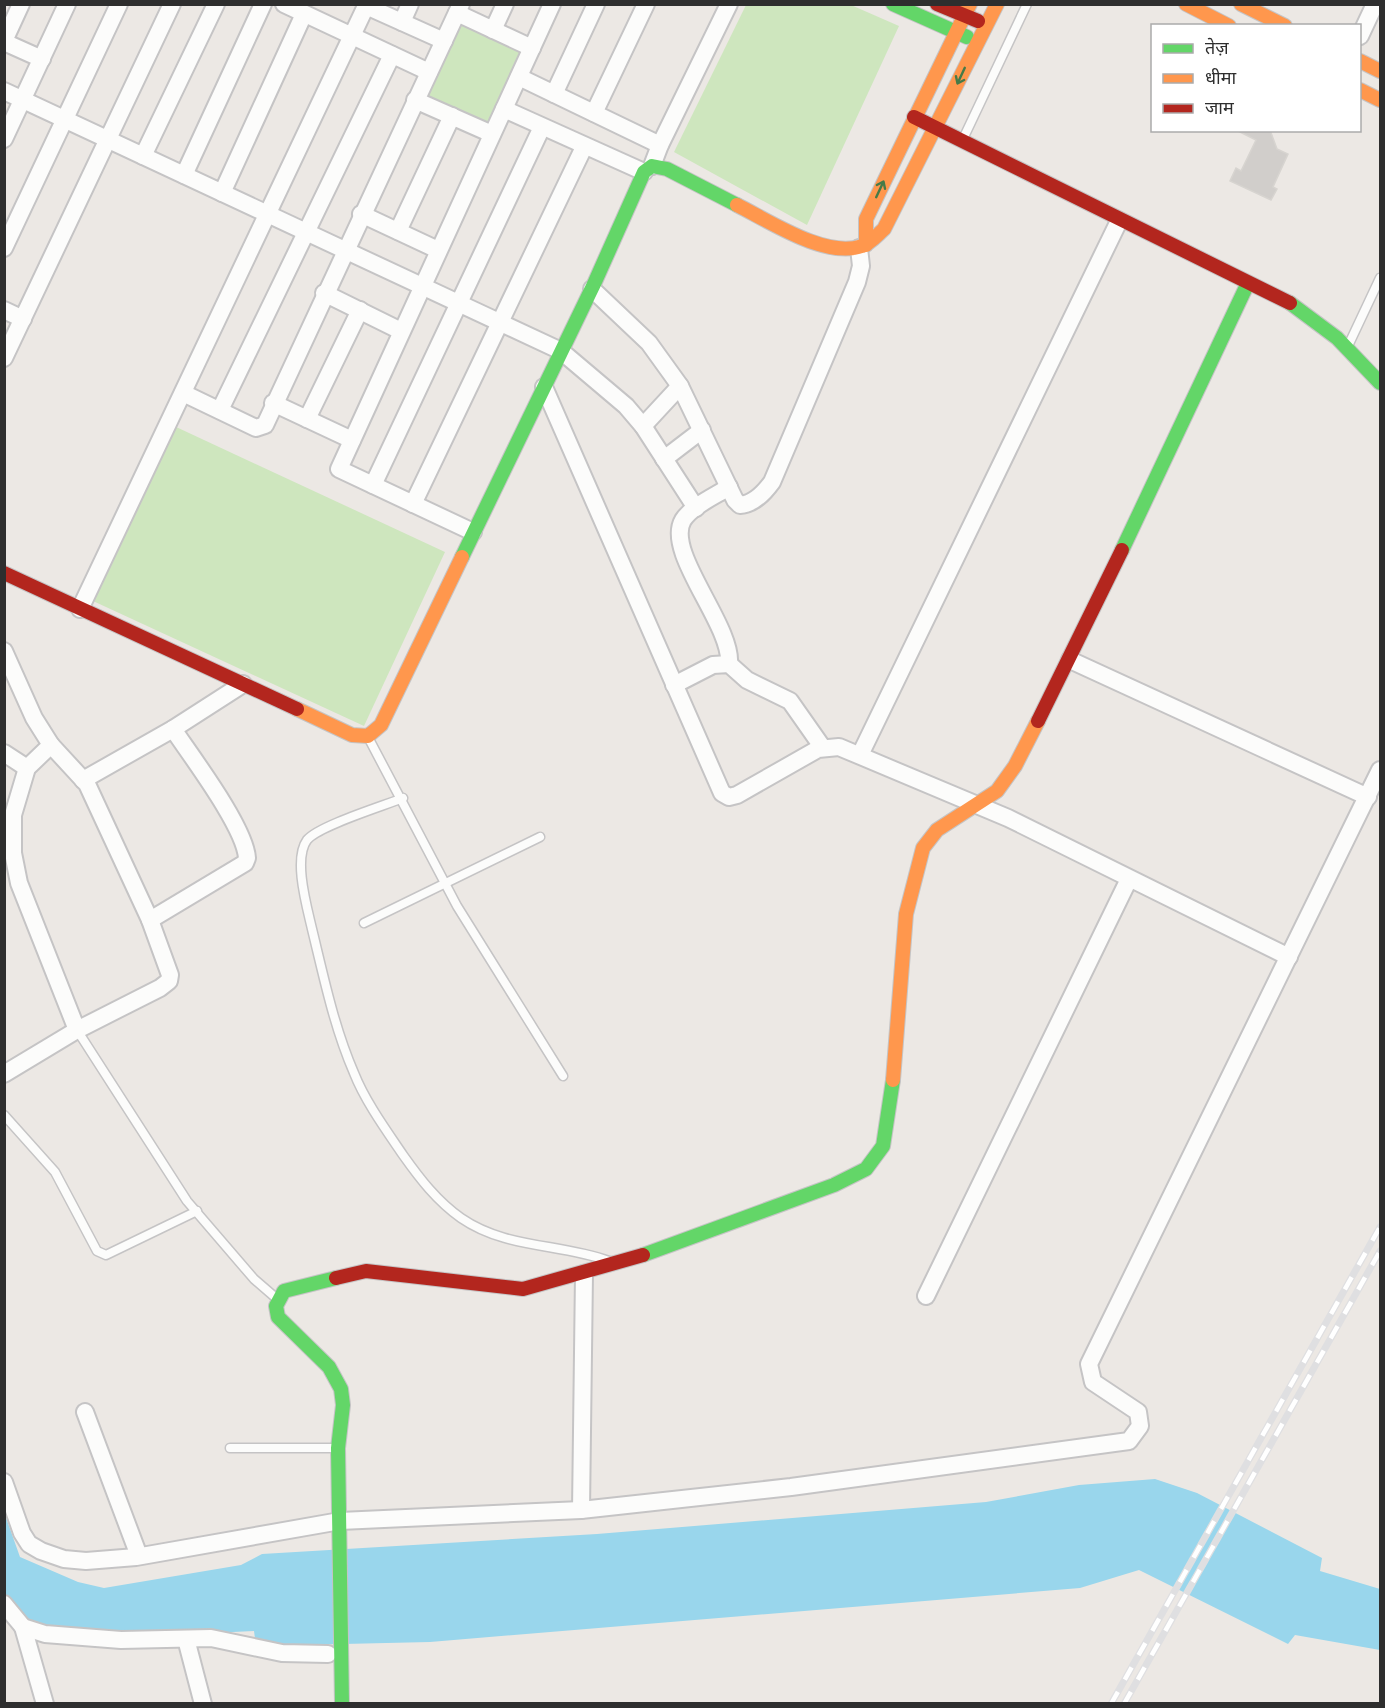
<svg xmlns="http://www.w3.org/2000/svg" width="1385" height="1708" viewBox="0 0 1385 1708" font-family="Cabin,'Noto Sans Devanagari',sans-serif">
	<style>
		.green { fill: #cee6be }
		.water { fill: #99d6ec }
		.building { fill: #d1cecb; stroke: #d7d4d0; stroke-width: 1.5 }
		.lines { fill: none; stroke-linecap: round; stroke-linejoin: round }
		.lane-casing { stroke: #c5c4c5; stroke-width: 11 }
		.street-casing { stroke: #c5c4c5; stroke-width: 20 }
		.fast-casing { stroke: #c5c4c5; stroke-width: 16 }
		.slow-casing { stroke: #c5c4c5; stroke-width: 16 }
		.jam-casing { stroke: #c5c4c5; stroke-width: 16 }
		.lane { stroke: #fcfcfb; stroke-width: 8 }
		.street { stroke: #fcfcfb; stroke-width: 16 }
		.fast { stroke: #63d668; stroke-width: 14 }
		.slow { stroke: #ff974d; stroke-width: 14 }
		.jam { stroke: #b3261e; stroke-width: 14 }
		.rail-casing { stroke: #dfdfe1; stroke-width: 7 }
		.rail { stroke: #fff; stroke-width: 4.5; stroke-dasharray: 14; stroke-linecap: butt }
		.oneway { stroke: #467a48 }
	</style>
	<rect width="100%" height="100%" fill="#ece8e4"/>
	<g class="green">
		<path d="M746 5H851L899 26 807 225 674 152Z"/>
		<path d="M459 17 524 48 486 128 421 97Z"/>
		<path d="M174 426 445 552 364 726 93 601Z"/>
	</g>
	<path class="water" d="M1155 1479 1197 1493 1322 1558 1320 1571 1380 1589V1650L1295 1635 1288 1644 1139 1570 1080 1588 430 1642 256 1646 254 1631 105 1638 41 1630 4 1604V1512L20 1557 78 1582 104 1588 241 1565 262 1554 597 1534 986 1502 1079 1485Z"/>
	<path class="building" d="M1236 130H1270L1277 149 1288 154 1273 187 1277 189 1271 200 1230 181 1236 168 1241 171 1256 140Z"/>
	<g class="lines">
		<g class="lane-casing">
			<g id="lane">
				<path d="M963 139 1027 4"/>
				<path d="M1348 346 1380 278"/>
				<path d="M368 737 457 906 563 1076"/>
				<path d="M403 798C383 806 318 826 307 840 293 859 307 907 312 929 324 978 334 1027 354 1073 365 1101 386 1130 403 1155 420 1179 437 1201 461 1218 506 1249 559 1243 609 1261"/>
				<path d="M364 923 540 837"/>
				<path d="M77 1030 187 1201 254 1279 276 1298"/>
				<path d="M4 1115 55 1172 97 1251 106 1255 197 1211"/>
				<path d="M230 1448H338"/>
			</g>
		</g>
		<g class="street-casing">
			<g id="street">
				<path d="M284 4 429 72"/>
				<path d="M366 6 444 41"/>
				<path d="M457 13 532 48"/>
				<path d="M402 22 410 4"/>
				<path d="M493 30 505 4"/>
				<path d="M1360 36 1375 4"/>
				<path d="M4 41 21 4"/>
				<path d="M4 42 42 59"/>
				<path d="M519 77 660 145"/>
				<path d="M4 91 561 351 626 406 643 426 680 386"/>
				<path d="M554 94 596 4"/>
				<path d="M415 100 492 134"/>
				<path d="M504 109 644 172"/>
				<path d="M594 113 646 4"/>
				<path d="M4 139 67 4"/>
				<path d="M143 156 216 4"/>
				<path d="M652 166 660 145 729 4"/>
				<path d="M184 175 263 4"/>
				<path d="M222 193 304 14"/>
				<path d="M361 214 438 250"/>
				<path d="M398 231 452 116"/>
				<path d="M4 248 119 4"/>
				<path d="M592 289 649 343 680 386 735 500 740 505C754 504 764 493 772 482L857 282 861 266 859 248"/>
				<path d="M324 293 401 331"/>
				<path d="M4 310 23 319"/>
				<path d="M4 358 172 4"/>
				<path d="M544 387 722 793 729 797 737 795 818 749 839 747 1008 818 1289 957"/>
				<path d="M183 393 256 428 265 425 461 4"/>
				<path d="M273 403 352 440"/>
				<path d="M220 410 392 55"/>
				<path d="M307 419 360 310"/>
				<path d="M643 426 696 508"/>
				<path d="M664 459 702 430"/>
				<path d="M373 485 542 127"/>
				<path d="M413 504 584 147"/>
				<path d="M473 532 339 469 552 4"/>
				<path d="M80 609 367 4"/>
				<path d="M4 651 34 718 51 745 27 768 13 815V853L19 883 77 1030"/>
				<path d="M1070 660 1368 797"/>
				<path d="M729 664C733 626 664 552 683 520 692 506 715 496 729 487"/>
				<path d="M674 685 713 665 729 664 747 680 790 701 823 748"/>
				<path d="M4 753 27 768"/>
				<path d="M860 755 1119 221"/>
				<path d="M83 780 173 729 243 684"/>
				<path d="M150 920 245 863 247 858C245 827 191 756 173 729"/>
				<path d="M4 1074 77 1030 160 988 169 981 170 975 150 920 87 784 51 745"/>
				<path d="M926 1296 1129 879"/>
				<path d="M85 1412 139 1556"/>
				<path d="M4 1482 22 1533 29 1544 41 1551 64 1559 86 1561 136 1557 340 1521 581 1510 791 1487 1129 1441 1140 1426 1138 1412 1093 1382 1089 1364 1380 770"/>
				<path d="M581 1510 584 1274"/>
				<path d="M4 1604 23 1627 45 1634 121 1640 211 1638 282 1653 328 1654"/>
				<path d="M23 1627 45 1704"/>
				<path d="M186 1639 203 1704"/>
			</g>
		</g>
		<g class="fast-casing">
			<g id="fast">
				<path d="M893 4 967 37"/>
				<path d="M1290 303 1337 338 1380 383"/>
				<path d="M1122 550 1248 283"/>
				<path d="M462 557 594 284 644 172 652 166 667 169 737 205"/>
				<path d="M643 1255 834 1185 866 1169 883 1146 893 1080"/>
				<path d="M336 1278 284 1291 276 1306 278 1317 329 1367 341 1389 343 1405 338 1448 342 1704"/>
			</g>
		</g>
		<g class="slow-casing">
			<g id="slow">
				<path d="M1186 4 1229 26"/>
				<path d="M1241 4 1285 26"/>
				<path d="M1360 61 1380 71"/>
				<path d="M1360 90 1380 100"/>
				<path d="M737 205C769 221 826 259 862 246 871 243 877 235 884 229L997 4"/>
				<path d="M866 245V219L970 4"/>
				<path d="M297 709 352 735 368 736 381 725 462 557"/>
				<path d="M893 1080 906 914 923 848 937 830 997 791 1015 766 1038 721"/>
			</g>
		</g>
		<g class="jam-casing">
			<g id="jam">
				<path d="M937 4 978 21"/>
				<path d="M914 117 1290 303"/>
				<path d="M4 573 297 709"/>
				<path d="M1038 721 1122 550"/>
				<path d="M336 1278 366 1271 523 1289 643 1255"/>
			</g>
		</g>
		<use href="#lane" class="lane"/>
		<use href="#street" class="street"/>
		<use href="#fast" class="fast"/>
		<use href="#slow" class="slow"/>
		<use href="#jam" class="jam"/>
		<g class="rail-casing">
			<g id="rail">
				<path d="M1111 1704 1380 1227"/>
				<path d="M1124 1704 1380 1251"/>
			</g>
		</g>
		<use href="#rail" class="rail"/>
	</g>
	<defs><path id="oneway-shaft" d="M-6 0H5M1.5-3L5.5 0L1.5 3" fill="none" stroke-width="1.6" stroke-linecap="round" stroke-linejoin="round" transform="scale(1.5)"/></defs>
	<g class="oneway">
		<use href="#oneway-shaft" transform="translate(961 76) rotate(115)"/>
		<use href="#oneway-shaft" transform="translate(880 189) rotate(-65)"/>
	</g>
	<rect width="1385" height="1708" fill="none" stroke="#2e2e2e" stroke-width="12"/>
	<rect x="1151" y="24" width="210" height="108" fill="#ffffff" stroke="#ababab" stroke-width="1.5"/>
	<rect x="1163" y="44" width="30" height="9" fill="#63d668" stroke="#ababab" stroke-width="1.5"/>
	<text x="1205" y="54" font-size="18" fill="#2e2e2e">तेज़</text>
	<rect x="1163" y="74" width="30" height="9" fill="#ff974d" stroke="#ababab" stroke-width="1.5"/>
	<text x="1205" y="84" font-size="18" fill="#2e2e2e">धीमा</text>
	<rect x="1163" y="104" width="30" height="9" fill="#b3261e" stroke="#ababab" stroke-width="1.5"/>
	<text x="1205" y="114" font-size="18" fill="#2e2e2e">जाम</text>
</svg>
